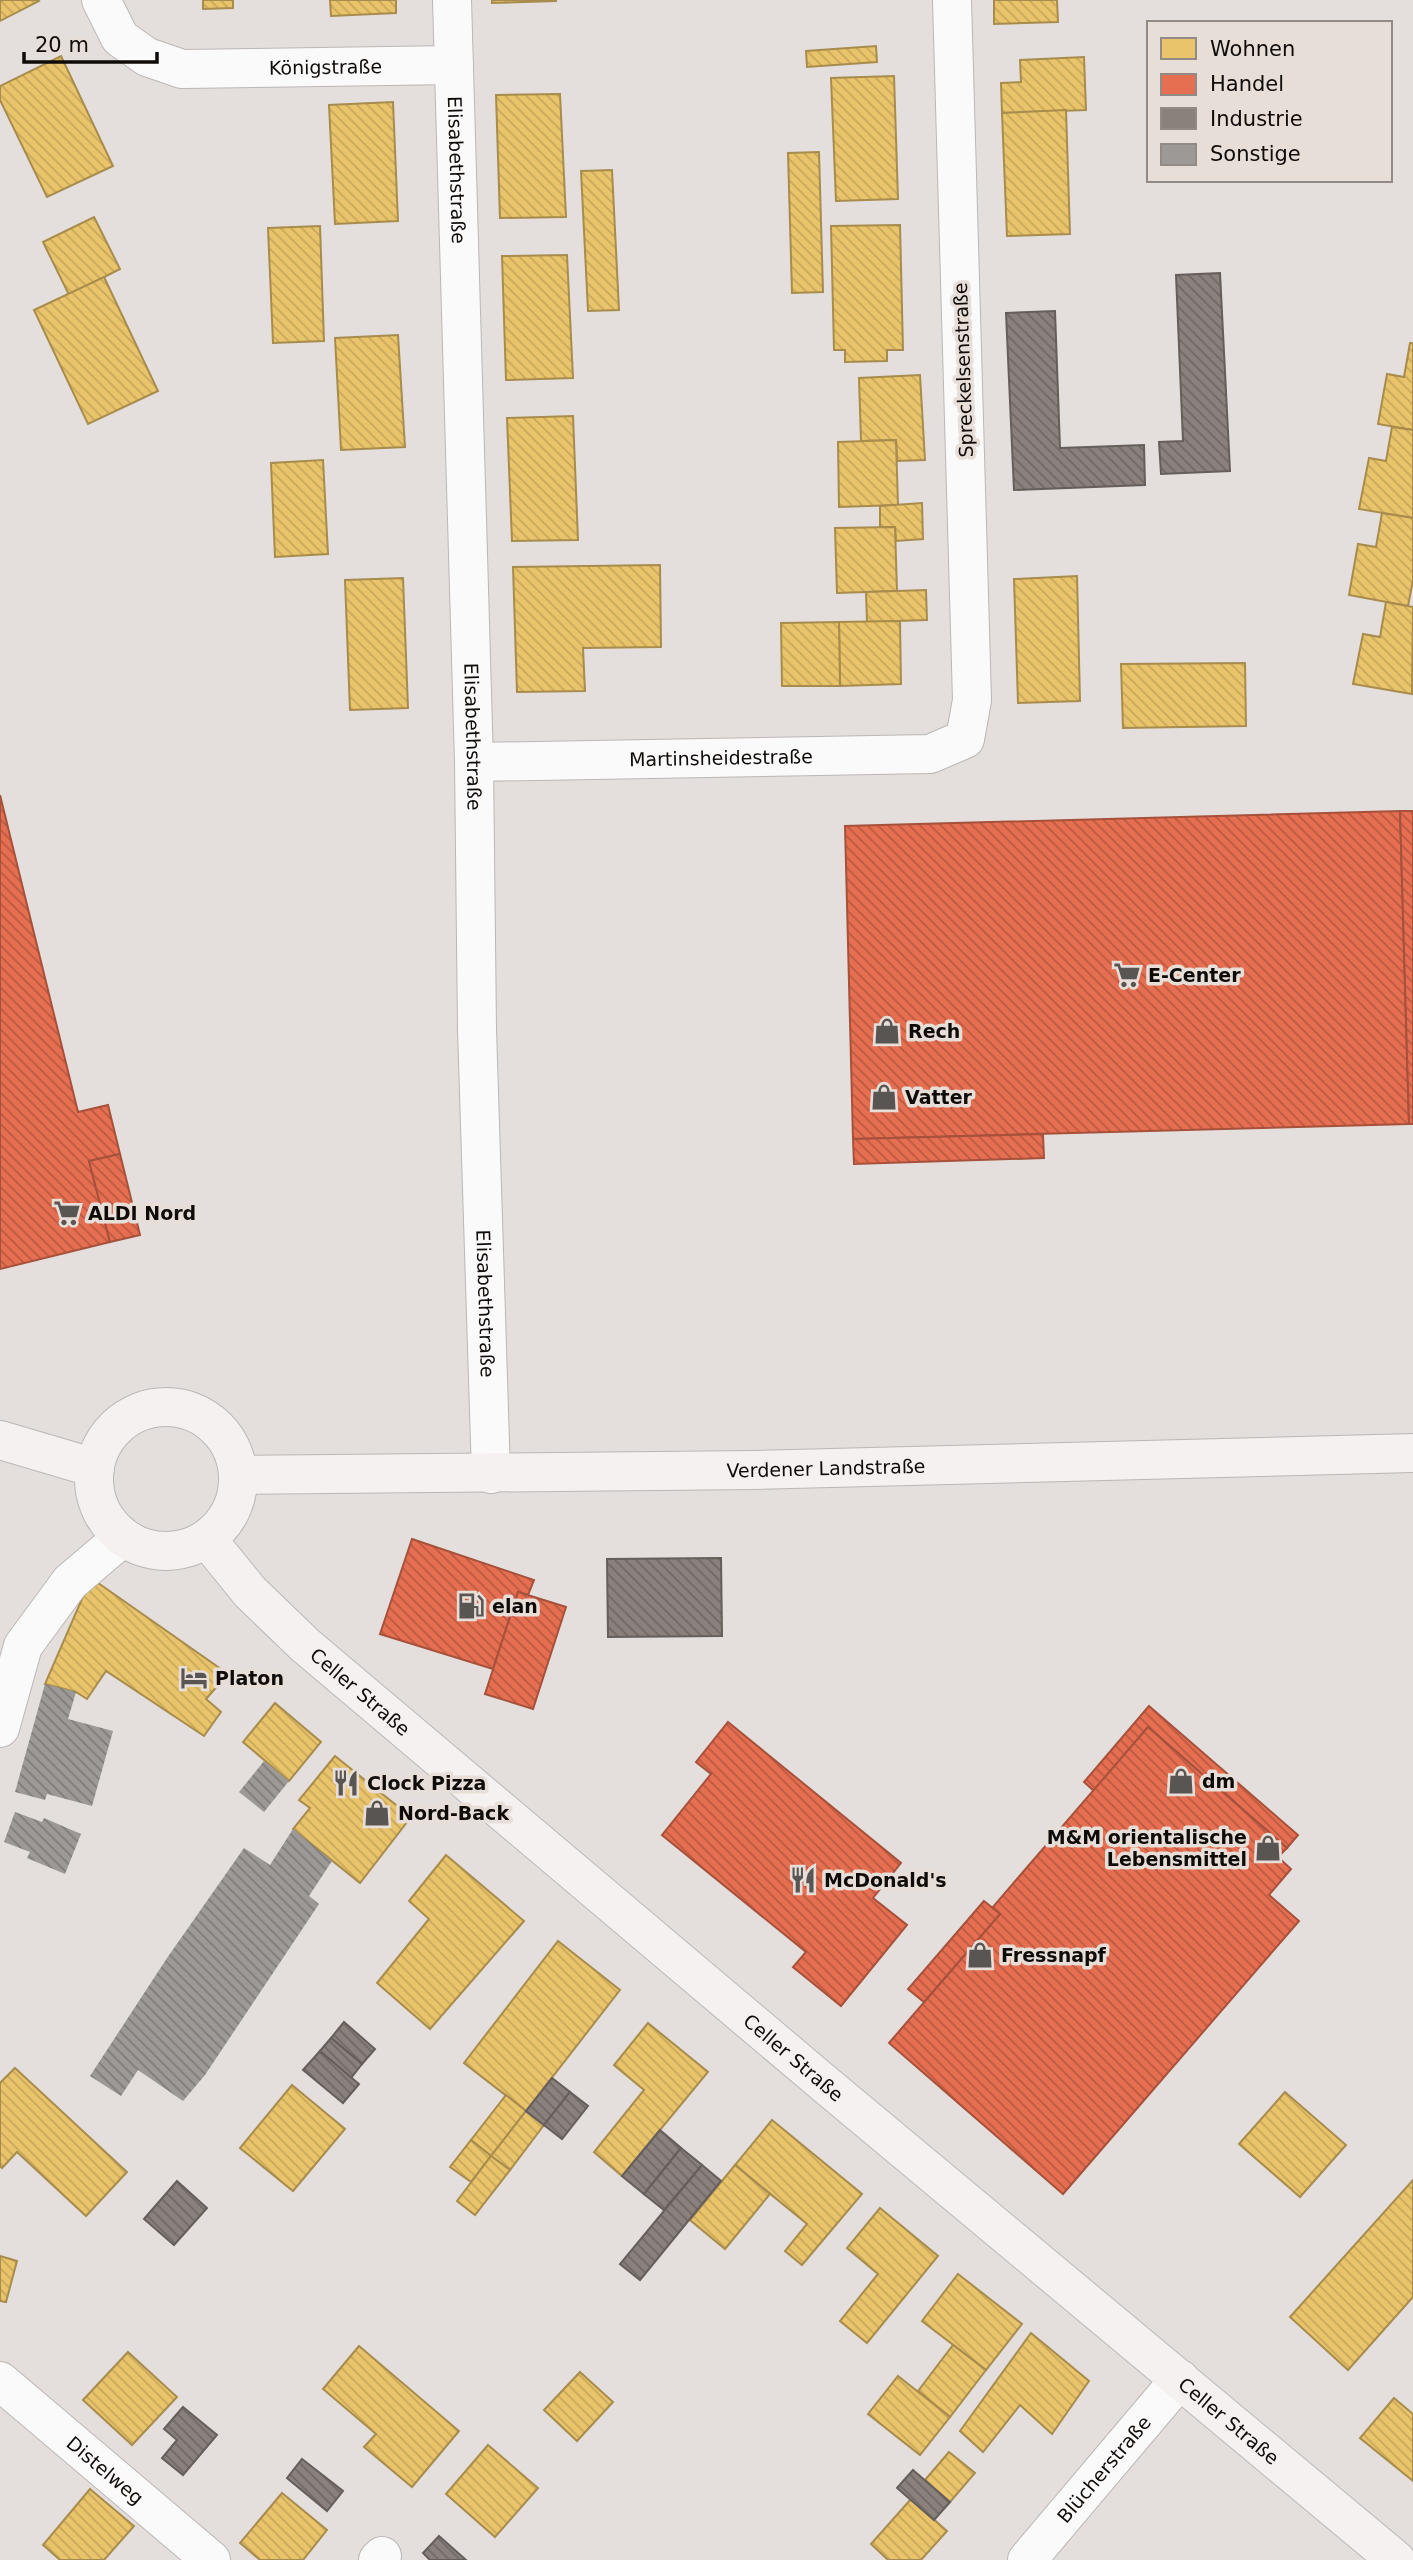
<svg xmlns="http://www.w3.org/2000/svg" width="1413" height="2560" viewBox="0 0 1413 2560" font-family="'DejaVu Sans',sans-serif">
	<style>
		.homes { fill: url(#homes-back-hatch); stroke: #a78c4d; stroke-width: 2 }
		.shops { fill: url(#shops-back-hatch); stroke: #a6513b; stroke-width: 2 }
		.industry { fill: url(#industry-back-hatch); stroke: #655e5a; stroke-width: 2 }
		.building { fill: url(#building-back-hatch) }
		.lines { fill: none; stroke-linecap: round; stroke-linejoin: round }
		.street-casing { stroke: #bbb7b6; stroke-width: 40 }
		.secondary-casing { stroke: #bbb7b6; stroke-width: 40 }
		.street { stroke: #fbfafa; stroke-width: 38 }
		.secondary { stroke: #f4f1f0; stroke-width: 38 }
		.labels { text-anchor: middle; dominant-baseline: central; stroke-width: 7; stroke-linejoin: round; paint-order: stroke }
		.street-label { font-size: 19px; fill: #0e0b09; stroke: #e8ded8 }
		.poi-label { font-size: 19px; font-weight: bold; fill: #0e0b09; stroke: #e8ded8; text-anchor: start }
	</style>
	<defs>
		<pattern id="homes-back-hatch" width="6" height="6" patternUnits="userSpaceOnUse" patternTransform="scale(1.75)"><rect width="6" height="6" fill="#e9c46a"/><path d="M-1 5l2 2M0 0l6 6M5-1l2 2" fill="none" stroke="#c7a75b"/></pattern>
		<pattern id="shops-back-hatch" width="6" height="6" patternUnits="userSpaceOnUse" patternTransform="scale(1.75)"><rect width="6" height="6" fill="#e76f51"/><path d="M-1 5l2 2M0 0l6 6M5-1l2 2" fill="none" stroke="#ba5941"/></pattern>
		<pattern id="industry-back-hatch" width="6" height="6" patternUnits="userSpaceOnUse" patternTransform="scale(1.75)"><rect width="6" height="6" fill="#8a817c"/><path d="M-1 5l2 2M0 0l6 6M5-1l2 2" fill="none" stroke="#6f6864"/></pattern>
		<pattern id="building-back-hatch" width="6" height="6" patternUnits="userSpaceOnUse" patternTransform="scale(1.75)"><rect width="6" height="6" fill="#9c9996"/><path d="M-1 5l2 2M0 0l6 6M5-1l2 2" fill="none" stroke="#7e7b79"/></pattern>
	</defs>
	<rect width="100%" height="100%" fill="#e4dfdc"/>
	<g class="homes">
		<path d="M0 0H38L39 1 0 21Z"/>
		<path d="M203 0H233V8L203 9Z"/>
		<path d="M330 0H396V13L331 16Z"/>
		<path d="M492 0H556V1L492 3Z"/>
		<path d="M994 0H1057L1058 22 994 24Z"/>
		<path d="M876 46 877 62 807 67 806 51Z"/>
		<path d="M61 56 113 166 47 197 0 100V86Z"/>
		<path d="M1084 57 1086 110 1002 113 1001 83 1021 82 1020 60Z"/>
		<path d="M894 76 898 199 836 201 831 78Z"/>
		<path d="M560 94 566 217 500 218 496 95Z"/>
		<path d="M393 102 398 221 335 224 329 105Z"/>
		<path d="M1066 110 1070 234 1007 236 1002 113Z"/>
		<path d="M819 152 823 292 792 293 788 153Z"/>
		<path d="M612 170 619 310 588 311 581 171Z"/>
		<path d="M94 217 120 269 69 295 43 242Z"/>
		<path d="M900 225 903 350H887V361L845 362V350H834L831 226Z"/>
		<path d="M320 226 324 341 273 343 268 228Z"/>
		<path d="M567 255 573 378 506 380 502 256Z"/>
		<path d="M104 277 158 391 88 424 34 310Z"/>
		<path d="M398 335 405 447 341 450 335 338Z"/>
		<path d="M1410 343H1413V430L1378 424 1387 374 1404 377Z"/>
		<path d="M920 375 925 460 897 461 896 440 861 441 859 378Z"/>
		<path d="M573 416 578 540 512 541 507 418Z"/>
		<path d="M1392 427 1413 430V518L1359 509 1369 458 1386 461Z"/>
		<path d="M896 440 898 505 839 507 838 442Z"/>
		<path d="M323 460 328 554 275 557 271 463Z"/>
		<path d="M922 503 923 539 896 541 895 527H880V506Z"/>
		<path d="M1382 513 1413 518V580L1408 606 1349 595 1358 544 1376 547Z"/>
		<path d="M895 527 897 591 837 593 835 528Z"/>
		<path d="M660 565 661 647 583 648 585 691 517 692 513 567Z"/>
		<path d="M1077 576 1080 701 1018 703 1014 579Z"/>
		<path d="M403 578 408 708 350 710 345 580Z"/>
		<path d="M926 590 927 620 867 622 866 592Z"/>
		<path d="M1386 602 1413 607 1412 694 1353 684 1363 634 1380 637Z"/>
		<path d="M900 621 901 684 840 686 839 622Z"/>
		<path d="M839 622 840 686H782L781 623Z"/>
		<path d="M1245 663 1246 726 1123 728 1121 664Z"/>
		<path d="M91 1578 228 1674 206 1699 221 1712 204 1736 106 1671 87 1699 76 1692 45 1684Z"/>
		<path d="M275 1703 321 1742 289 1781 243 1742Z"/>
		<path d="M335 1756 411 1817 360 1883 293 1829 310 1808 299 1800Z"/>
		<path d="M446 1855 524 1921 430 2029 377 1983 429 1919 409 1901Z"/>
		<path d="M558 1941 620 1990 526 2111 464 2063Z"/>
		<path d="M648 2023 708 2072 622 2176 594 2152 644 2090 614 2065Z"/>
		<path d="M15 2068 127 2172 86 2216 17 2152 2 2168 0 2166V2083Z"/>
		<path d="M292 2085 345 2129 293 2191 240 2148Z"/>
		<path d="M1285 2092 1346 2145 1300 2197 1239 2144Z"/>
		<path d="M506 2095 526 2111 491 2156 471 2140Z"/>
		<path d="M526 2111 544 2125 510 2170 491 2156Z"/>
		<path d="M772 2120 862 2194 802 2265 785 2251 807 2224 735 2165Z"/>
		<path d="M471 2140 491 2156 471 2182 450 2167Z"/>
		<path d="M491 2156 510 2170 475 2215 457 2201Z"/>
		<path d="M735 2165 770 2194 725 2249 690 2220Z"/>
		<path d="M1413 2180V2297L1348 2370 1290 2317Z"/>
		<path d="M880 2208 938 2256 867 2343 840 2321 878 2274 847 2248Z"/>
		<path d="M0 2256 17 2261 6 2302 0 2301Z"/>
		<path d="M958 2274 1022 2324 986 2370 922 2321Z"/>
		<path d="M1031 2333 1089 2381 1052 2434 1020 2405 983 2452 960 2431Z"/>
		<path d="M953 2345 986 2370 950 2417 918 2391Z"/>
		<path d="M359 2346 459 2431 412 2487 364 2447 376 2434 323 2389Z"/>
		<path d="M128 2352 177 2397 132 2445 83 2400Z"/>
		<path d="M580 2372 613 2402 577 2441 544 2410Z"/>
		<path d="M898 2376 950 2417 920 2455 868 2414Z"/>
		<path d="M1394 2398 1413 2414V2481L1360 2438Z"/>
		<path d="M488 2445 538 2488 495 2537 446 2494Z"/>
		<path d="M949 2452 975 2473 950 2502 925 2480Z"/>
		<path d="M90 2489 134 2526 104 2560H60L43 2545Z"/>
		<path d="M282 2493 327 2530 303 2560H260L240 2543Z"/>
		<path d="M911 2499 947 2531 921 2560H888L871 2544Z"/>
	</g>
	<g class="shops">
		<path d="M0 795 78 1112 108 1105 120 1154 89 1161 110 1242 0 1269Z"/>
		<path d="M1400 811 1409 1124 853 1139 845 826Z"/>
		<path d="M1400 811H1413V1124H1409Z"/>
		<path d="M1043 1134 1044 1158 854 1164 853 1139Z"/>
		<path d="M120 1154 140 1235 110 1242 89 1161Z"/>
		<path d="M412 1539 534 1580 528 1595 518 1592 493 1669 380 1634Z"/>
		<path d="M518 1592 566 1607 533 1709 485 1694Z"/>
		<path d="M1149 1706 1298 1835 1287 1848 1148 1727 1094 1791 1084 1782Z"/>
		<path d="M728 1722 901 1863 873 1898 907 1925 841 2006 793 1967 806 1952 662 1835 711 1774 696 1762Z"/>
		<path d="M1148 1727 1287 1848 1278 1857 1291 1869 1269 1895 1299 1921 1063 2194 889 2043 1000 1914 992 1908Z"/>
		<path d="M984 1901 1000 1914 924 2002 908 1989Z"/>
	</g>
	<g class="industry">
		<path d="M1220 273 1230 471 1161 474 1159 442 1183 441 1176 275Z"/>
		<path d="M1055 311 1060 448 1144 445 1145 485 1014 490 1006 313Z"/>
		<path d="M721 1558 722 1636 608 1637 607 1559Z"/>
		<path d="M344 2022 375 2049 362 2064 331 2038Z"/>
		<path d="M331 2038 362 2064 351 2078 320 2051Z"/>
		<path d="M320 2051 359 2084 343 2103 303 2070Z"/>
		<path d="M552 2078 570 2092 544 2125 526 2111Z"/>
		<path d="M570 2092 588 2106 562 2139 544 2125Z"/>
		<path d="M660 2130 681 2148 644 2194 622 2176Z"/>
		<path d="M681 2148 702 2165 664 2210 644 2194Z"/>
		<path d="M702 2165 721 2181 640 2280 620 2264Z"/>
		<path d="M177 2181 207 2208 174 2245 144 2219Z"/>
		<path d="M183 2407 217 2435 183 2475 162 2458 177 2440 164 2429Z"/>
		<path d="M302 2459 343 2491 327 2511 287 2478Z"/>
		<path d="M913 2470 950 2502 934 2520 897 2488Z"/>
		<path d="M439 2536 466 2560H430L423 2553Z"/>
	</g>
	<g class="building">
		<path d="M45 1684 76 1692 68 1719 113 1731 92 1806 47 1794 45 1800 15 1792Z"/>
		<path d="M264 1761 289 1781 264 1812 239 1792Z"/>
		<path d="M15 1812 42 1822 44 1818 81 1834 65 1874 27 1858 30 1852 4 1842Z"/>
		<path d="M293 1829 332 1861 309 1896 319 1904 205 2075 183 2101 138 2070 121 2096 90 2076 167 1958 244 1848 270 1865Z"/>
	</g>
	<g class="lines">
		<g class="street-casing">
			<g id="street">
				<path id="s1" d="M101 0 120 38 147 57 182 69 454 65"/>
				<path id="s2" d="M452 0 474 762 477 1029 491 1474"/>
				<path id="s3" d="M474 762 930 754 965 739 972 700 952 0"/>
				<path d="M0 1728 23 1646 70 1582 123 1537"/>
				<path id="s4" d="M0 2381 211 2560"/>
				<path d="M378 2560 382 2556"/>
				<path id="s5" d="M1027 2560 1180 2379"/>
			</g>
		</g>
		<g class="secondary-casing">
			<g id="secondary">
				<circle cx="166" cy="1479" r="72"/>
				<path d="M0 1440 95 1468"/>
				<path id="s6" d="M238 1475 755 1470 1413 1453"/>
				<path id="s7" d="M207 1539 250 1592 305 1645 826 2085 1396 2560"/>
			</g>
		</g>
		<use href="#street" class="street"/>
		<use href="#secondary" class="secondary"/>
	</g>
	<defs>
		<g id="supermarket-bare" transform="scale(2.1)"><path d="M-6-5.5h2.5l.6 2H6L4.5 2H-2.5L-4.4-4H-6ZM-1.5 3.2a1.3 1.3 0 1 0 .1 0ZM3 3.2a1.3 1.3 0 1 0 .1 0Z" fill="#595553" stroke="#e8ded8" stroke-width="2.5" paint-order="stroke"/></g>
		<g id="shop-bare" transform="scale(2.1)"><path d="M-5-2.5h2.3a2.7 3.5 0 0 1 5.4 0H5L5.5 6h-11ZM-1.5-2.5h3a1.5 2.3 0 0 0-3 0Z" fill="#595553" stroke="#e8ded8" stroke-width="2.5" paint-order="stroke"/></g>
		<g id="fuel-bare" transform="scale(2.1)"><path d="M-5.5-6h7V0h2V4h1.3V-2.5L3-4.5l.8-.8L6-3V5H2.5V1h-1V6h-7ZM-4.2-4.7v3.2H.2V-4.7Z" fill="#595553" stroke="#e8ded8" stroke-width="2.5" paint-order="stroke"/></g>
		<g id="hotel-bare" transform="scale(2.1)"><path d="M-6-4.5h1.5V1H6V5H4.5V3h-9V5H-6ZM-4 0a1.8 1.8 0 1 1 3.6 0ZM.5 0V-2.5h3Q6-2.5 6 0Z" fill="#595553" stroke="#e8ded8" stroke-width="2.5" paint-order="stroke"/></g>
		<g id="restaurant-bare" transform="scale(2.1)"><path d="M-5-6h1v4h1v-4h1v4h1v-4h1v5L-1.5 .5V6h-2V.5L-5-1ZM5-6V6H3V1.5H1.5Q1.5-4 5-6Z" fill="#595553" stroke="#e8ded8" stroke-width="2.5" paint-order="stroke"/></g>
	</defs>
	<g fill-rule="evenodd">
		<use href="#supermarket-bare" x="1127" y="975"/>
		<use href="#shop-bare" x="887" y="1031"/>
		<use href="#shop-bare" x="884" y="1097"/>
		<use href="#supermarket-bare" x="67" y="1213"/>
		<use href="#fuel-bare" x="471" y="1606"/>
		<use href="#hotel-bare" x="194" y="1678"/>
		<use href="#shop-bare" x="1181" y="1781"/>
		<use href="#restaurant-bare" x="346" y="1783"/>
		<use href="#shop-bare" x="377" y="1813"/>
		<use href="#shop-bare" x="1268" y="1848"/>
		<use href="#restaurant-bare" x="803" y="1880"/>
		<use href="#shop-bare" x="980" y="1955"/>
	</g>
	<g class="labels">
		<g class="street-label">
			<text stroke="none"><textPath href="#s1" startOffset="256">Königstraße</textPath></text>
			<text stroke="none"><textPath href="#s2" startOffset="170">Elisabethstraße</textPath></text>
			<text transform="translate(963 370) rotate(-92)">Spreckelsenstraße</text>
			<text stroke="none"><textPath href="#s2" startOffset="737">Elisabethstraße</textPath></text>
			<text stroke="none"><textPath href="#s3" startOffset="247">Martinsheidestraße</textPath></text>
			<text stroke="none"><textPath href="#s2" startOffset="1304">Elisabethstraße</textPath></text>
			<text stroke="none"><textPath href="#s6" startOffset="588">Verdener Landstraße</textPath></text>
			<text stroke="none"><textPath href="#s7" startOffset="217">Celler Straße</textPath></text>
			<text stroke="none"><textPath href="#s7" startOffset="784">Celler Straße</textPath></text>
			<text stroke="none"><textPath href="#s7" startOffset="1351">Celler Straße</textPath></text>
			<text stroke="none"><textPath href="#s5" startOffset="119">Blücherstraße</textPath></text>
			<text stroke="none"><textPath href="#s4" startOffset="138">Distelweg</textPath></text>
		</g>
		<g class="poi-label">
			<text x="1148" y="975">E-Center</text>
			<text x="908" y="1031">Rech</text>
			<text x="905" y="1097">Vatter</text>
			<text x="88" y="1213">ALDI Nord</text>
			<text x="492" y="1606">elan</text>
			<text x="215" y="1678">Platon</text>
			<text x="1202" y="1781">dm</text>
			<text x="367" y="1783">Clock Pizza</text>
			<text x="398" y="1813">Nord-Back</text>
			<text x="1247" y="1837" text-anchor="end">M&amp;M orientalische<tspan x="1247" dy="22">Lebensmittel</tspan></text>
			<text x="824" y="1880">McDonald's</text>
			<text x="1001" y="1955">Fressnapf</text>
		</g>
	</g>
	<rect x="1147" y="21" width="245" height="161" fill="#e8ded8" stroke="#918a85" stroke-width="2"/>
	<rect x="1161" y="38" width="35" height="21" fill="#e9c46a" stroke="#918a85" stroke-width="2"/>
	<text x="1210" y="56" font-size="21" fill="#0e0b09">Wohnen</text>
	<rect x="1161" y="74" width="35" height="21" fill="#e76f51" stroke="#918a85" stroke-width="2"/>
	<text x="1210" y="91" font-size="21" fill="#0e0b09">Handel</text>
	<rect x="1161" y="108" width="35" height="21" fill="#8a817c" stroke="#918a85" stroke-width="2"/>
	<text x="1210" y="126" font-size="21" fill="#0e0b09">Industrie</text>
	<rect x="1161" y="144" width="35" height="21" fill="#9c9996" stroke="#918a85" stroke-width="2"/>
	<text x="1210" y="161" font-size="21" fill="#0e0b09">Sonstige</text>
	<path d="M24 52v10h133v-10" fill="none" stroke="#0e0b09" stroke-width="3.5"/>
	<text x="35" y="52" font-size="21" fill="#0e0b09" stroke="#e8ded8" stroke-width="5" paint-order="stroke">20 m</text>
</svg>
